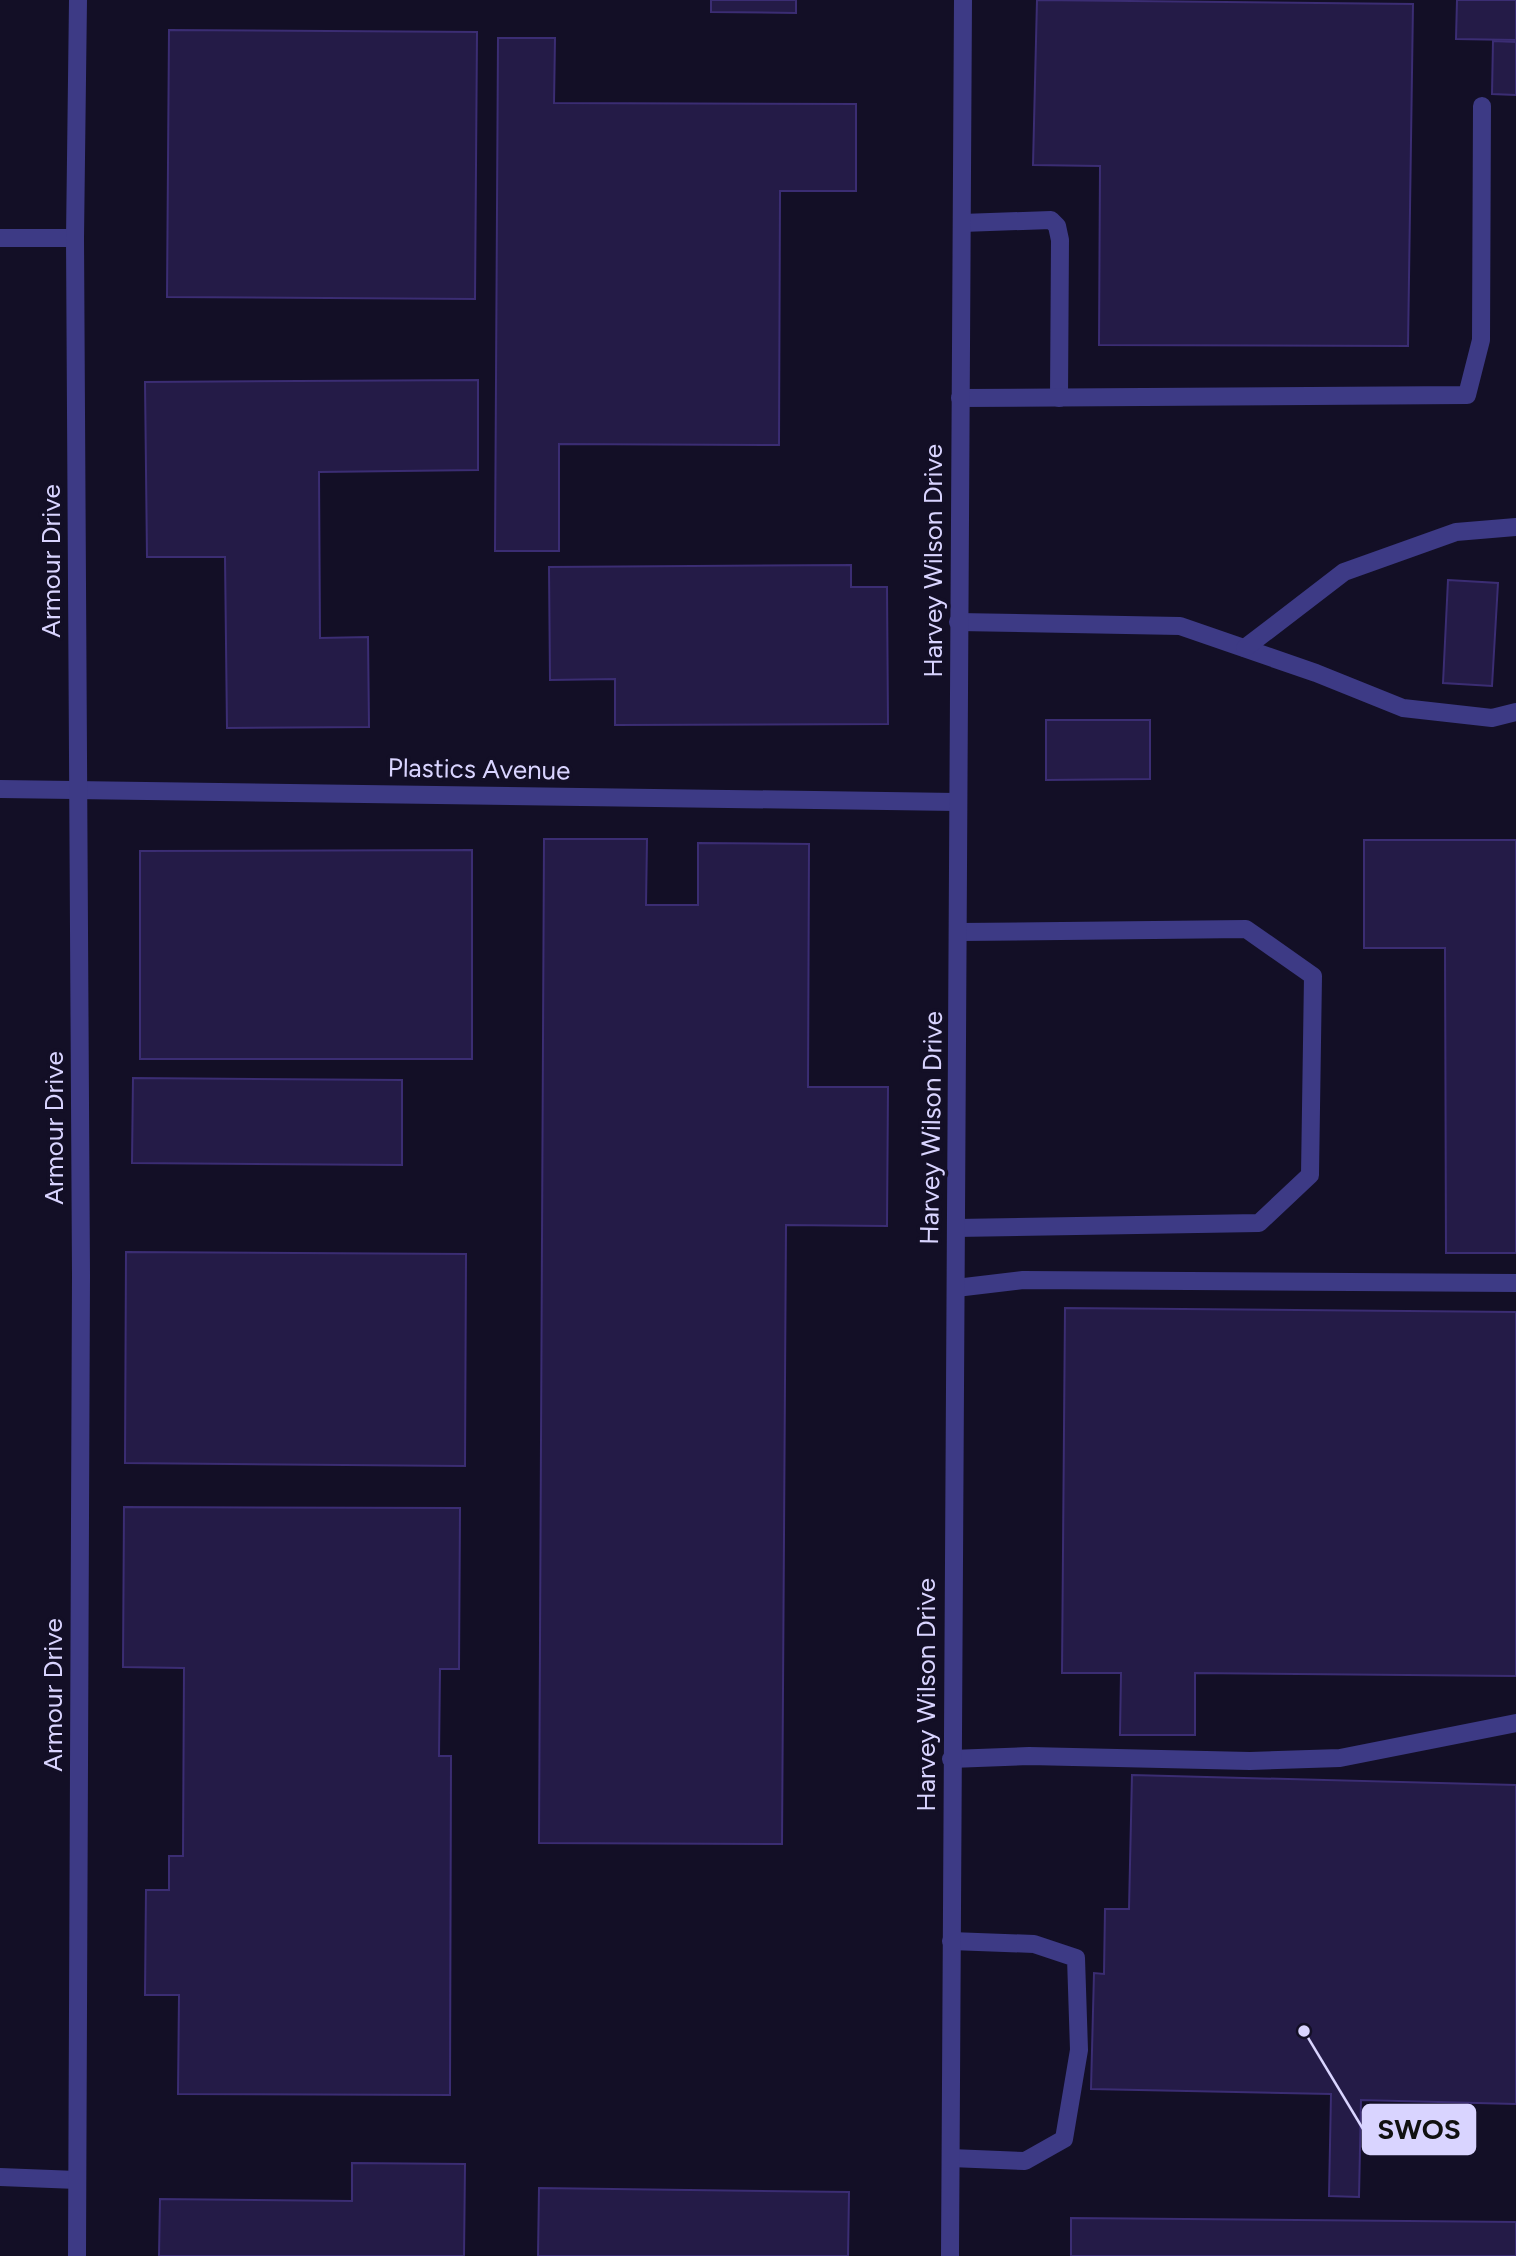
<svg xmlns="http://www.w3.org/2000/svg" width="1516" height="2256" viewBox="0 0 1516 2256" font-family="Figtree,sans-serif">
	<style>
		.building { fill: #241b47; stroke: #3b2d73; stroke-width: 2 }
		.lines { fill: none; stroke-linecap: round; stroke-linejoin: round }
		.minor { stroke: #3d3a85; stroke-width: 18 }
		.labels { text-anchor: middle; dominant-baseline: central; stroke-width: 7; stroke-linejoin: round; paint-order: stroke }
		.street-label { font-size: 26px; fill: #d9d4ff; stroke: #130f26 }
		.leader { fill: none; stroke: #d9d4ff; stroke-width: 2.5 }
		.callout-dot { fill: #d9d4ff; stroke: #130f26; stroke-width: 2.5 }
		.callout { fill: #d9d4ff; stroke: #d9d4ff; stroke-width: 2.5 }
		.callout-label { font-size: 28px; text-anchor: middle; font-weight: bold; fill: #111 }
	</style>
	<rect width="100%" height="100%" fill="#130f26"/>
	<g class="building">
		<path d="M711 0H796V13L711 12Z"/>
		<path d="M1037 0 1413 4 1408 346 1099 345 1100 166 1033 165Z"/>
		<path d="M1457 0H1516V40L1456 39Z"/>
		<path d="M169 30 477 32 475 299 167 297Z"/>
		<path d="M498 38H555L554 103 856 104V191H780L779 445 559 444V551H495Z"/>
		<path d="M1493 41 1516 42V95L1492 94Z"/>
		<path d="M478 380V470L319 472 320 638 368 637 369 727 227 728 225 557H147L145 382Z"/>
		<path d="M851 565V587H887L888 724 615 725V679L550 680 549 567Z"/>
		<path d="M1448 580 1498 583 1492 686 1443 683Z"/>
		<path d="M1046 720H1150V779L1046 780Z"/>
		<path d="M544 839H647L646 905H698V843L809 844 808 1087H888L887 1226 786 1225 782 1844 539 1843Z"/>
		<path d="M1364 840H1516V1253H1446L1445 948H1364Z"/>
		<path d="M472 850V1059H140V851Z"/>
		<path d="M133 1078 402 1080V1165L132 1163Z"/>
		<path d="M126 1252 466 1254 465 1466 125 1463Z"/>
		<path d="M1065 1308 1516 1312V1676L1195 1673V1735H1120L1121 1673H1062Z"/>
		<path d="M124 1507 460 1508 459 1669H440L439 1756H451L450 2095 178 2094 179 1995H145L146 1890H169V1856H183L184 1668 123 1667Z"/>
		<path d="M1132 1775 1516 1785V2104L1361 2100 1359 2197 1329 2196 1331 2094 1091 2089 1094 1973 1104 1974 1105 1909H1129Z"/>
		<path d="M352 2163 465 2164 464 2256H159L160 2199 352 2201Z"/>
		<path d="M539 2188 849 2192 848 2256H538Z"/>
		<path d="M1071 2218 1516 2222V2256H1071Z"/>
	</g>
	<g class="lines">
		<g class="minor">
			<path d="M962 223 1051 220 1057 226 1060 240 1059 398"/>
			<path d="M0 238H75"/>
			<path d="M960 398 1467 395 1481 340 1482 106"/>
			<path d="M958 622 1180 626 1316 673 1403 708 1492 718 1516 712"/>
			<path d="M1245 648 1344 572 1456 532 1516 527"/>
			<path d="M0 789 957 802"/>
			<path d="M956 1228 1259 1223 1310 1175 1313 976 1246 929 959 932"/>
			<path d="M956 1288 1023 1280 1516 1283"/>
			<path d="M951 1759 1029 1756 1250 1761 1340 1758 1516 1723"/>
			<path d="M951 2158 1025 2161 1064 2139 1079 2050 1076 1958 1034 1944 951 1941"/>
			<path d="M0 2177 77 2180"/>
			<path d="M77 2256 81 1275 75 238 78 0"/>
			<path d="M950 2256 963 0"/>
		</g>
	</g>
	<g class="labels">
		<g class="street-label">
			<text transform="translate(51 561) rotate(-90)">Armour Drive</text>
			<text transform="translate(933 561) rotate(-90)">Harvey Wilson Drive</text>
			<text transform="translate(479 769) rotate(1)">Plastics Avenue</text>
			<text transform="translate(54 1128) rotate(-90)">Armour Drive</text>
			<text transform="translate(931 1128) rotate(-89)">Harvey Wilson Drive</text>
			<text transform="translate(53 1695) rotate(-90)">Armour Drive</text>
			<text transform="translate(926 1695) rotate(-90)">Harvey Wilson Drive</text>
		</g>
	</g>
	<path class="leader" d="M1304 2031L1363 2129"/>
	<circle class="callout-dot" cx="1304" cy="2031" r="7"/>
	<rect class="callout" x="1363" y="2105" width="112" height="49" rx="7"/>
	<g class="callout-label">
		<text x="1419" y="2139">SWOS</text>
	</g>
</svg>
